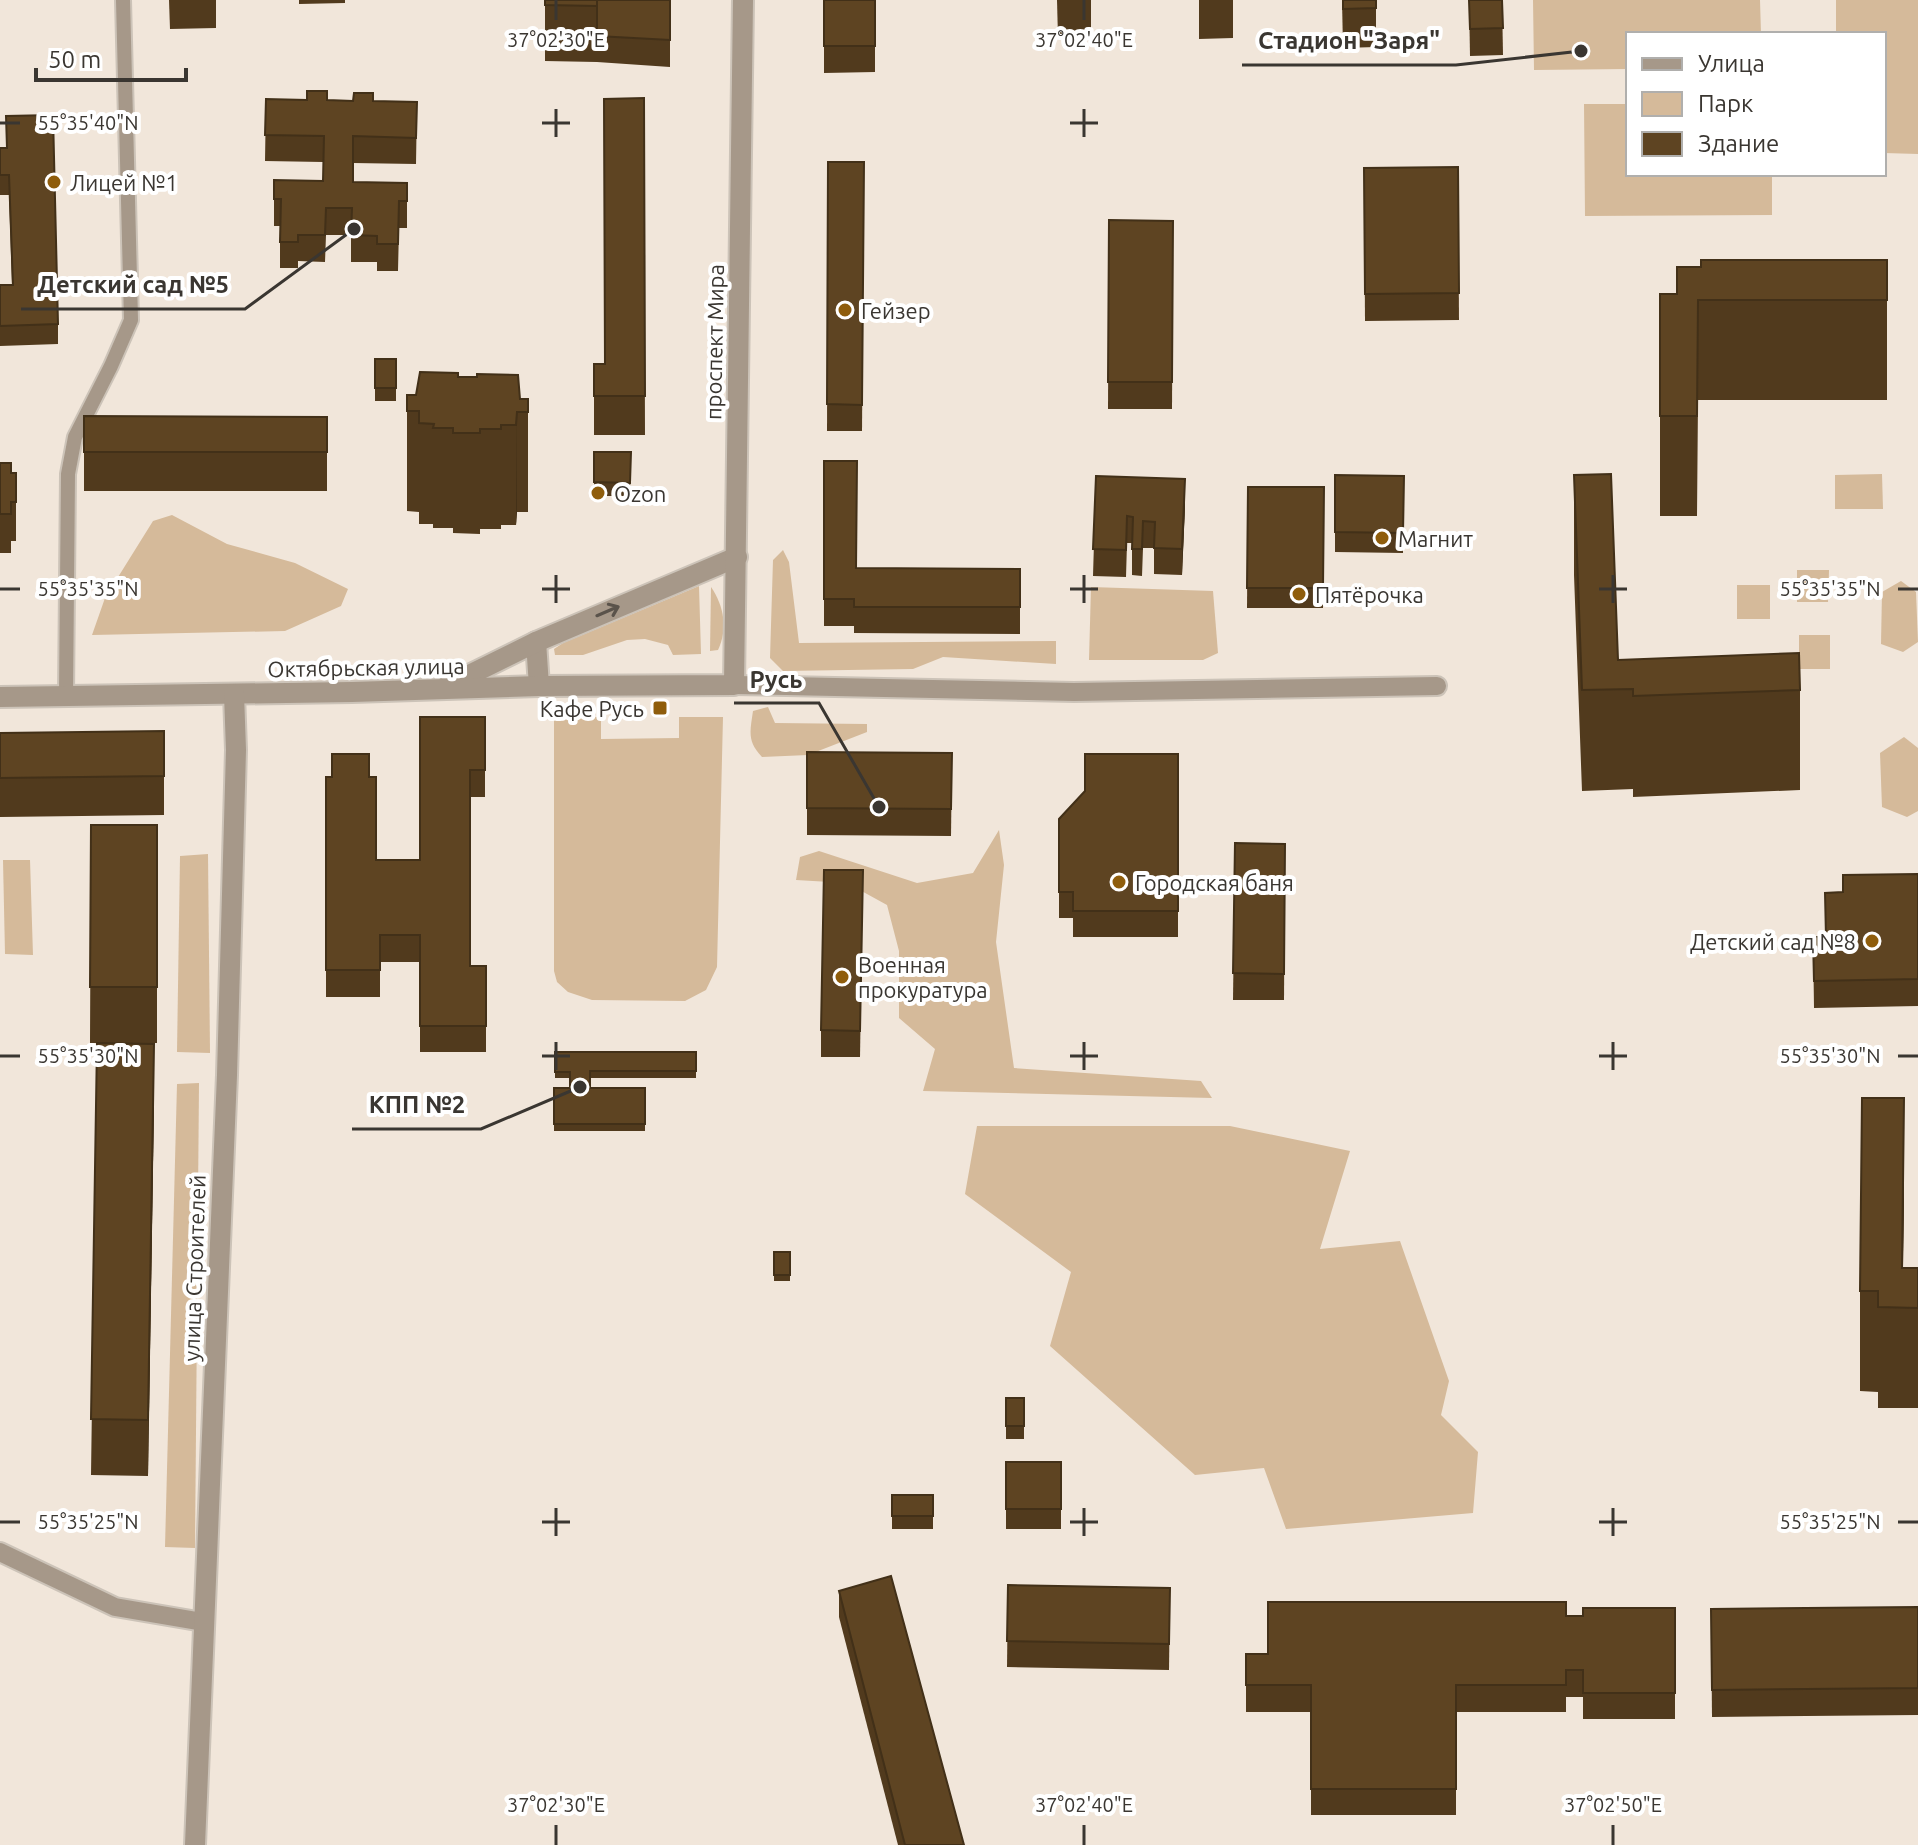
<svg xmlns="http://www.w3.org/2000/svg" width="1918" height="1845" viewBox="0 0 1918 1845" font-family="Ubuntu,sans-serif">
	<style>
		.green { fill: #d5ba9a }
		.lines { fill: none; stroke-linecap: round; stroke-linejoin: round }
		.pedestrian-casing { stroke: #ccc3b8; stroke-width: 18 }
		.minor-casing { stroke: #ccc3b8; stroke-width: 22 }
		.tertiary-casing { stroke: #ccc3b8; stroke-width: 24 }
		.pedestrian { stroke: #a69889; stroke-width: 14 }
		.minor { stroke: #a69889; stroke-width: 18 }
		.tertiary { stroke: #a69889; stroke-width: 20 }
		.wall { fill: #513a1d }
		.shaded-wall { fill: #423018 }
		.building { fill: #5e4422; stroke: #423018; stroke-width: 2 }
		.oneway { stroke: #5a534b }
		.ticks { fill: none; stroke: #3a3631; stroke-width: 3 }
		.poi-dot { fill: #8f5d0c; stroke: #fff; stroke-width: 3 }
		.labels { text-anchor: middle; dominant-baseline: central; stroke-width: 8; stroke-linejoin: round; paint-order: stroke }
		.poi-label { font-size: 22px; fill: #3a3631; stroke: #fff; text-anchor: start }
		.street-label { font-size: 22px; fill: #3a3631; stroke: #fff }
		.ticks-label { font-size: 20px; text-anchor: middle; fill: #3a3631; stroke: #fff; stroke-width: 8; stroke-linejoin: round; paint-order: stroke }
		.leader { fill: none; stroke: #3a3631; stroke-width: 3 }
		.callout-dot { fill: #3a3631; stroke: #fff; stroke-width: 3 }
		.callout-label { font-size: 24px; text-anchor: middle; font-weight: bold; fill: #3a3631; stroke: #fff; stroke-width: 8; stroke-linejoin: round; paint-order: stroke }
	</style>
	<rect width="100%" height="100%" fill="#f1e6da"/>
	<g class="green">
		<path d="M1533 0H1760L1761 34H1628V69L1534 70Z"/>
		<path d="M1836 0H1918V154L1884 153V34H1836Z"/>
		<path d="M1584 104H1628V174H1772V215L1585 216Z"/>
		<path d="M1882 474 1883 509H1835V475Z"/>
		<path d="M172 515 227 544 295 563 348 589 341 606 285 631 92 635 105 598 153 521Z"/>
		<path d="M783 550 789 562 799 643 1056 641V664L943 657 913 669 783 671 770 658 773 560Z"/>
		<path d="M1797 570H1829L1828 602H1797Z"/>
		<path d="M1901 581 1916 592 1918 642 1903 652 1881 644 1882 592Z"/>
		<rect x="1737" y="585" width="33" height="34"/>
		<path d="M699 586 701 654 673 655 668 645 645 639 627 640 583 655H555L554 649 563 643Z"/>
		<path d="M711 587C724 606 728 629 718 650L710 651Z"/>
		<path d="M1091 587 1213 591 1218 653 1203 660H1089Z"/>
		<rect x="1799" y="635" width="31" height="34"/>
		<path d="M768 707 775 723 867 724V732L808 755 762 757C747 741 750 732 753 711Z"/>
		<path d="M554 717H601V739L679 738V717H723L717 967 706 990 685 1001 592 1000 568 992 557 982 554 971Z"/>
		<path d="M1904 737 1918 748V811L1907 817 1882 807 1880 753Z"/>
		<path d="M999 830 1004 865 996 942 1014 1068 1201 1081 1212 1098 923 1091 935 1049 899 1018V951L887 905 847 883 796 880 800 857 819 851 917 883 973 873Z"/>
		<path d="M208 854 210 1053 177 1052 180 856Z"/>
		<path d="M3 860H30L33 955 5 954Z"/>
		<path d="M199 1083 195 1548 165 1547 177 1084Z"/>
		<path d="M977 1126H1230L1350 1151 1320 1249 1400 1241 1449 1381 1441 1415 1478 1452 1473 1513 1286 1529 1264 1468 1195 1475 1050 1346 1071 1272 965 1194Z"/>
	</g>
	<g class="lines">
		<g class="pedestrian-casing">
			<path id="pedestrian" d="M66 697 68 474 75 437 111 366 131 320 123 0"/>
		</g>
		<g class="minor-casing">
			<g id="minor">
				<path d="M734 685 1074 692 1437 686"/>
				<path d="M0 1552 115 1607 203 1622"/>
			</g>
		</g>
		<g class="tertiary-casing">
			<g id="tertiary">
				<path d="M536 642 539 686"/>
				<path d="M447 686 536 642 737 557"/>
				<path d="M0 697 352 692 539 686 734 685 743 0"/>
				<path d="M195 1845 227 1075 236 750 234 694"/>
			</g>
		</g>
		<use href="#pedestrian" class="pedestrian"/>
		<use href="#minor" class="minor"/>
		<use href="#tertiary" class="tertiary"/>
	</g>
	<g class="wall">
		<path d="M169 0H216V28L170 29Z"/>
		<path d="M299 0H345V3L299 4Z"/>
		<path d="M545 0H670V67L597 62 545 61Z"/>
		<path d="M824 0H875V72L824 73Z"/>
		<path d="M1057 0H1091V38H1058Z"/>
		<path d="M1199 0H1233V38L1199 39Z"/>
		<path d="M1342 0H1376V47L1343 48Z"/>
		<path d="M1469 0H1502L1503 55 1470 56Z"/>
		<path d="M644 98 645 435H594V364H605Z"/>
		<path d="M266 99 417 102 416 164 353 163V182L407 183V228H399L398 271H377V262H351V235H326L325 262 298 261V268H280V226H274V180L323 181V162L265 161Z"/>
		<path d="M0 148 58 324V344L0 346V285H12L9 195H0Z"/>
		<path d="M828 162H864L862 431H827Z"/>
		<path d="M1458 167 1459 320 1365 321 1364 168Z"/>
		<path d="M1109 220 1173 221 1172 409H1108Z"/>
		<path d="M1887 260V400H1698L1697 516H1660V294H1677L1701 267Z"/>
		<rect x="375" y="359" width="21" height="42"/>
		<path d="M458 377 520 399H528V512H517L516 525H501V529H480V534L453 533V528H433V524H419V512L407 511V395H416Z"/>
		<path d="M84 416 327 417V491H84Z"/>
		<path d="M594 452H631L630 496H594Z"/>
		<path d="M824 461 857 568 1020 569V634L854 633V626H824Z"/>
		<path d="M0 463 11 473H16V541H11V553H0Z"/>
		<path d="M1335 475 1404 476 1403 553 1335 552Z"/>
		<path d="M1574 475 1618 660 1800 690V790L1633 797V789L1582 791 1574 575Z"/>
		<path d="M1096 476 1185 506 1182 575 1154 574V548H1143L1142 576 1132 575V543H1127L1126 577 1093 576Z"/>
		<path d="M1248 487H1324L1323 608H1247Z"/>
		<path d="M485 717V797H470V966H486V1052H420V962H380V997H326V777H369L376 860H420Z"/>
		<path d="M164 731V815L0 817V733Z"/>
		<path d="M807 752 952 753 951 836 807 835Z"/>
		<path d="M1178 754V937H1073V918H1059V819Z"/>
		<path d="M91 825H157V1043H121L154 1100 148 1476 91 1475 97 1043H90Z"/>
		<path d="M1235 843 1285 844 1284 1000H1233Z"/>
		<path d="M863 870 860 1057H821V1030Z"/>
		<path d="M1918 874V1006L1814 1008 1813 937H1825L1843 892Z"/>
		<path d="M555 1052H696V1078H590V1088H645V1131H554V1088H570V1078H555Z"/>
		<path d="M1904 1198 1903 1268H1918V1408H1878V1392L1860 1391V1291Z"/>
		<rect x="774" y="1252" width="16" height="29"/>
		<rect x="1006" y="1398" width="18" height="41"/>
		<rect x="1006" y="1462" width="55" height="67"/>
		<rect x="892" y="1495" width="41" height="34"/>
		<path d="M1008 1585 1170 1588 1169 1670 1007 1667Z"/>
		<path d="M839 1591 964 1845H898L839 1617Z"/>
		<path d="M1918 1607V1715L1712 1717 1711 1609Z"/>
		<path d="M1675 1608V1719H1583V1697H1566V1712H1456V1815H1311V1712H1246V1654H1268L1566 1616H1583Z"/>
	</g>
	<g class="shaded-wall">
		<path d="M517 412V512L516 525Z"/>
		<path d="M1185 479V506L1182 575V549Z"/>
		<path d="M154 1044V1100L148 1476V1420Z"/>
		<path d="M1904 1098V1198L1902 1308Z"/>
	</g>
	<g class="building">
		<path d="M545 0H597V6L545 5Z"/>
		<path d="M597 0H670V40L597 36Z"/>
		<rect x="824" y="0" width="51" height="46"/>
		<path d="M1343 0H1376V8L1343 9Z"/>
		<path d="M1469 0H1502L1503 28 1470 29Z"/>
		<path d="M307 91H327V100L353 101 354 93H373V101L417 102 416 138 353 136V182L407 183V201H399L398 244H377V236L351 235 352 208H326L325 235H298V242H280L281 199H274V180L323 181 324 136 265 135 266 99 307 100Z"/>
		<path d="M644 98 645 396H594V364H605L604 99Z"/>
		<path d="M53 115 58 324 0 326V285H13L9 175H0V148H7L6 116Z"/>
		<path d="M828 162H864L862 405 827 404Z"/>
		<path d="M1458 167 1459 293 1365 294 1364 168Z"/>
		<path d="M1109 220 1173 221 1172 382H1108Z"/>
		<path d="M1701 260H1887V300H1698L1697 416H1660V294H1677V267H1701Z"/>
		<rect x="375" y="359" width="21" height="29"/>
		<path d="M420 372 458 373V377H477V374L518 375 520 399H528V412H517L516 425H501V429H480V433H453V428H433L434 424 419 423V411H407V395H416Z"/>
		<path d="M84 416 327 417V452H84Z"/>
		<path d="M594 452H631L630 483 594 482Z"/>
		<path d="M824 461H857L856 568 1020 569V607H854V599H824Z"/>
		<path d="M0 463H11V473H16V502H11V514H0Z"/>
		<path d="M1611 474 1618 660 1799 653 1800 690 1633 696V689L1582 690 1574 475Z"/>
		<path d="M1335 475 1404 476 1403 533 1335 532Z"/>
		<path d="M1096 476 1185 479 1182 549 1154 548 1155 522 1143 521 1142 549H1132L1133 517 1127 516 1126 550 1093 549Z"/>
		<path d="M1248 487H1324L1323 588H1247Z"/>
		<path d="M420 717H485V770H470V966H486V1026H420V935H380V970H326V777H332V754H369V777H376V860H420Z"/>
		<path d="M164 731V776L0 778V733Z"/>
		<path d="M807 752 952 753 951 809 807 808Z"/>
		<path d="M1085 754H1178V911H1073V892H1059V819L1085 791Z"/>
		<path d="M91 825H157V987H90Z"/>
		<path d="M1235 843 1285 844 1284 974 1233 973Z"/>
		<path d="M824 870H863L860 1031 821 1030Z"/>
		<path d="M1918 874V979L1814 981 1813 937H1826L1825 893 1843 892V875Z"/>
		<path d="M97 1043 154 1044 148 1420 91 1419Z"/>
		<path d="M555 1052H696V1071H590V1088H645V1124H554V1088H570V1072H555Z"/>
		<path d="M1862 1098H1904L1902 1268H1918V1308L1878 1307V1291H1860Z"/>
		<rect x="774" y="1252" width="16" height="23"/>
		<rect x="1006" y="1398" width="18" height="28"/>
		<rect x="1006" y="1462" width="55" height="47"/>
		<rect x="892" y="1495" width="41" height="21"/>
		<path d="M891 1576 964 1845H905L839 1591Z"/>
		<path d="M1008 1585 1170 1588 1169 1644 1007 1641Z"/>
		<path d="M1268 1602H1566V1616H1583V1608H1675V1693H1583V1670H1566V1685H1456V1789H1311V1685H1246V1654H1268Z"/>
		<path d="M1918 1607V1688L1712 1690 1711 1609Z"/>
	</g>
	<defs><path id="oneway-shaft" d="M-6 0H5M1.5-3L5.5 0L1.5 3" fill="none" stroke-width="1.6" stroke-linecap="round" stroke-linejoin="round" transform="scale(2)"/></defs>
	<use class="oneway" href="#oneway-shaft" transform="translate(608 611) rotate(-23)"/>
	<path class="ticks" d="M556 0V20M1084 0V20M556 109V137M1084 109V137M0 123H20M542 123H570M1070 123H1098M556 575V603M1084 575V603M1613 575V603M0 589H20M542 589H570M1070 589H1098M1599 589H1627M1898 589H1918M556 1042V1070M1084 1042V1070M1613 1042V1070M0 1056H20M542 1056H570M1070 1056H1098M1599 1056H1627M1898 1056H1918M556 1508V1536M1084 1508V1536M1613 1508V1536M0 1522H20M542 1522H570M1070 1522H1098M1599 1522H1627M1898 1522H1918M556 1825V1845M1084 1825V1845M1613 1825V1845"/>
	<g class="poi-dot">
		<circle cx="54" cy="182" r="8"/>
		<circle cx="845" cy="310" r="8"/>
		<circle cx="598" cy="493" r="8"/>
		<circle cx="1382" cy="538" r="8"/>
		<circle cx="1299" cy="594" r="8"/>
		<rect x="652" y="700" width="16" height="16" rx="4"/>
		<circle cx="1119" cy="882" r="8"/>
		<circle cx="1872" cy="941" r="8"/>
		<circle cx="842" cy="977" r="8"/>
	</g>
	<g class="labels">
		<g class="poi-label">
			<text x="70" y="182">Лицей №1</text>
			<text x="861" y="310">Гейзер</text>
			<text x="614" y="493">Ozon</text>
			<text x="1398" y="538">Магнит</text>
			<text x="1315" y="594">Пятёрочка</text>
			<text x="644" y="708" text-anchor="end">Кафе Русь</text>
			<text x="1135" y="882">Городская баня</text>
			<text x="1856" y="941" text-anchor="end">Детский сад №8</text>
			<text x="858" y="964">Военная<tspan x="858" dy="25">прокуратура</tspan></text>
		</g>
		<g class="street-label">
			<text transform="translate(714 342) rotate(-89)">проспект Мира</text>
			<text transform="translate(366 667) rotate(-1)">Октябрьская улица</text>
			<text transform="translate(194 1268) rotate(-88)">улица Строителей</text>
		</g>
	</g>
	<g class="ticks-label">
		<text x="556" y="47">37°02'30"E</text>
		<text x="1084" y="47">37°02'40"E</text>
		<text x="88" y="130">55°35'40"N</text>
		<text x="88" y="596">55°35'35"N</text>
		<text x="1830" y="596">55°35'35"N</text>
		<text x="88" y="1063">55°35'30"N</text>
		<text x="1830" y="1063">55°35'30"N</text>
		<text x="88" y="1529">55°35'25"N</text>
		<text x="1830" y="1529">55°35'25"N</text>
		<text x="556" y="1812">37°02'30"E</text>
		<text x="1084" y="1812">37°02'40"E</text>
		<text x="1613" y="1812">37°02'50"E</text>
	</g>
	<path class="leader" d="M1581 51L1456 65H1242M354 229L245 309H21M879 807L819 703H734M580 1087L481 1129H352"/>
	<g class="callout-dot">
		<circle cx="1581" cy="51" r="8"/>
		<circle cx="354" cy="229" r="8"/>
		<circle cx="879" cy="807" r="8"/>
		<circle cx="580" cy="1087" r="8"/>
	</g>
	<g class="callout-label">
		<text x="1349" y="49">Стадион "Заря"</text>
		<text x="133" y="293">Детский сад №5</text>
		<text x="776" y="688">Русь</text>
		<text x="417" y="1113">КПП №2</text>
	</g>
	<rect x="1626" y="32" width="260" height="144" fill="#ffffff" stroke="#b0afad" stroke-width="2"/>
	<rect x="1642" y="58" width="40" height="12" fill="#a69889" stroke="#b0afad" stroke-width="2"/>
	<text x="1698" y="72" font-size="24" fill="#3a3631">Улица</text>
	<rect x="1642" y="92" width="40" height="24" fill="#d5ba9a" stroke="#b0afad" stroke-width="2"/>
	<text x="1698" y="112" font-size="24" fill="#3a3631">Парк</text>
	<rect x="1642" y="132" width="40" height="24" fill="#5e4422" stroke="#b0afad" stroke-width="2"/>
	<text x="1698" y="152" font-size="24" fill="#3a3631">Здание</text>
	<path d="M36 68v12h150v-12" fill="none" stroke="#3a3631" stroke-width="4"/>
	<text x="48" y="68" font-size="24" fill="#3a3631" stroke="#ffffff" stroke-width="6" paint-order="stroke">50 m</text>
</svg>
